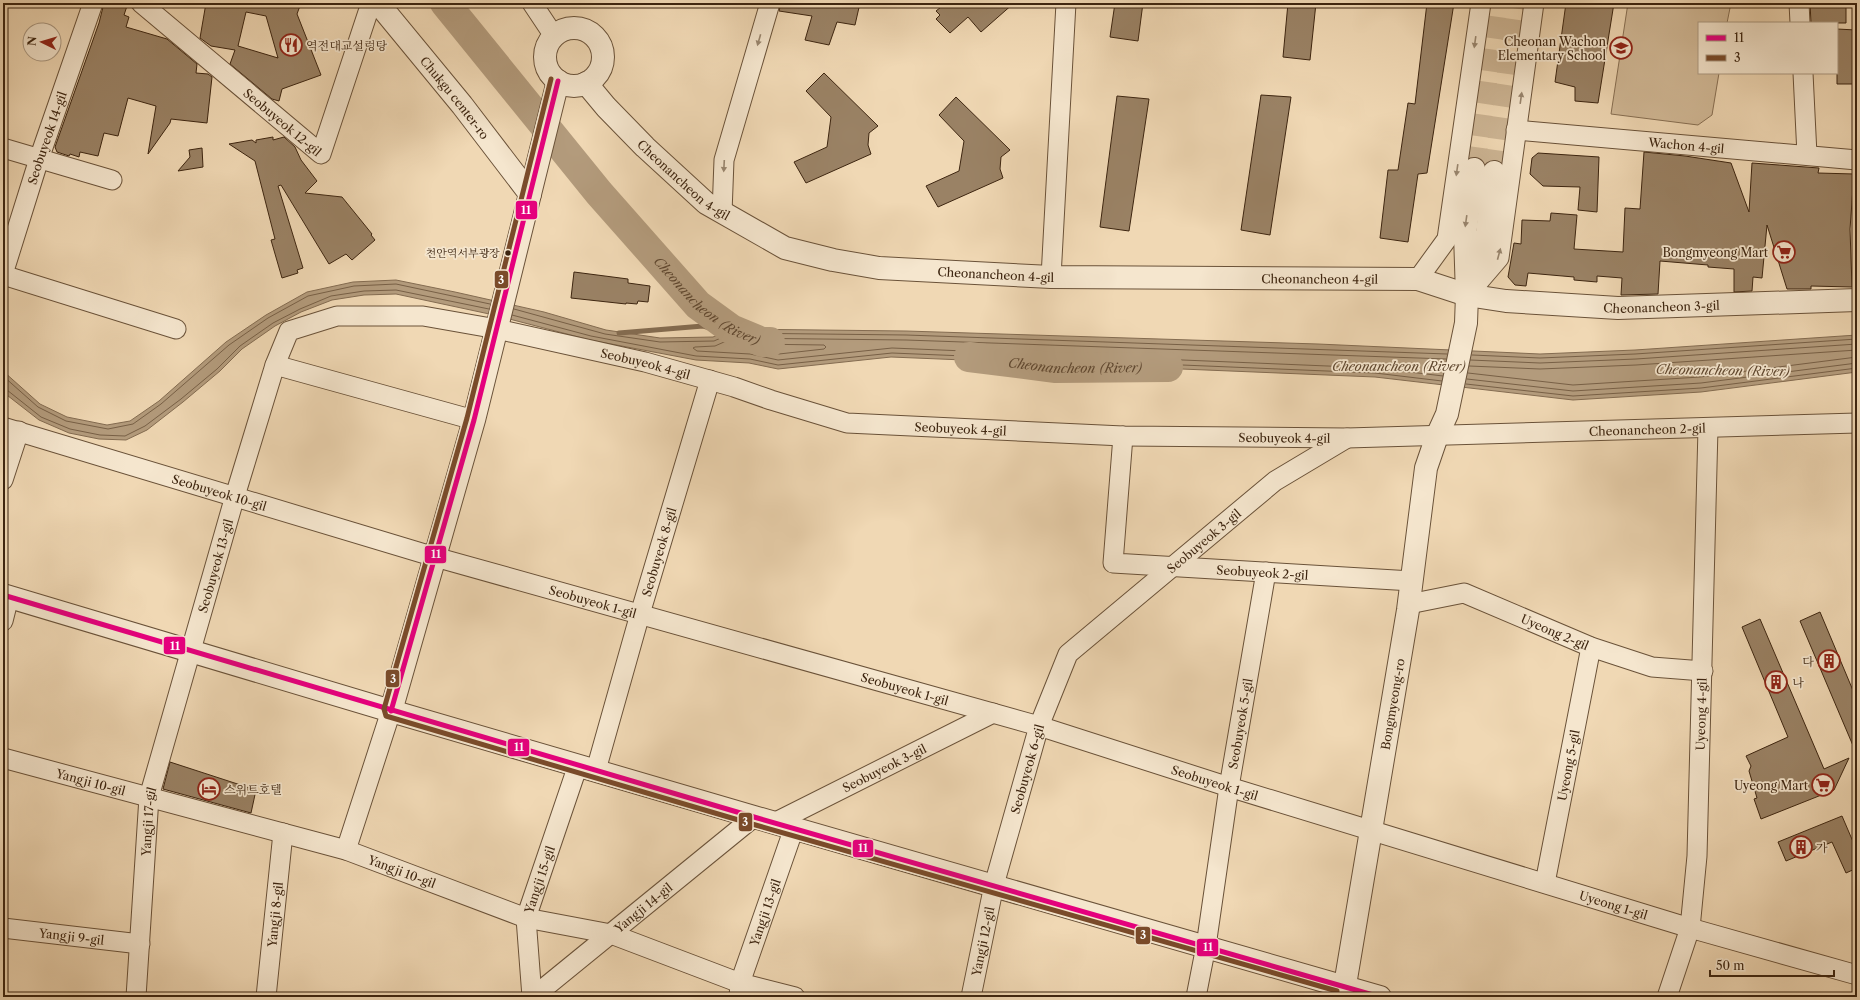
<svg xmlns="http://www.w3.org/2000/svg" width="1860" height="1000" viewBox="0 0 1860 1000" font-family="'Libre Caslon Text','Noto Serif KR',serif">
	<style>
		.green { fill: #d2ba98; stroke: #887054 }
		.water { fill: #b39b7c; stroke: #846c51 }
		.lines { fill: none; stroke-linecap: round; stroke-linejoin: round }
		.shore { stroke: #786046; stroke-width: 1 }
		.stream { stroke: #846c51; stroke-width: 5 }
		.river { stroke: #b39b7c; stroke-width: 30 }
		.building { fill: #9a8265; stroke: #3d2510; fill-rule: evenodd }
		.tertiary-tunnel { stroke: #ccb493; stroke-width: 22; stroke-dasharray: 22 11; stroke-linecap: butt }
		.minor-casing { stroke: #6a5239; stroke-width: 21 }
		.tertiary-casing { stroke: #6a5239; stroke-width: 24 }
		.minor { stroke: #f5e6ce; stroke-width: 19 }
		.tertiary { stroke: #f5e6ce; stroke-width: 22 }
		.bus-1-casing { stroke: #f5e6ce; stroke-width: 8 }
		.bus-2-casing { stroke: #f5e6ce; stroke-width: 8 }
		.bus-1 { stroke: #e5007d; stroke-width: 5 }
		.bus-2 { stroke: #7a4b2a; stroke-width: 5 }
		.oneway { fill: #99866f }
		.bus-dot { fill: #3d2510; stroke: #f5e6ce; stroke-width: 1.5 }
		.labels { text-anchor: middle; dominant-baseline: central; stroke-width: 3.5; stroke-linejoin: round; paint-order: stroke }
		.bus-label { font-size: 11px; fill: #3d2510; stroke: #f5e6ce; text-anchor: end }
		.poi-label { font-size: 12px; fill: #3d2510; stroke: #f5e6ce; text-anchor: end }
		.street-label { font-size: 12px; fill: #3d2510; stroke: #f5e6ce }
		.water-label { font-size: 13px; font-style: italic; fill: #604830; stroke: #f5e6ce }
		.line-badge { stroke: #f5e6ce; stroke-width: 1.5 }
		.badge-label { font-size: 11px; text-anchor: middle; font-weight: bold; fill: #fff }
	</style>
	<rect width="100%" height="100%" fill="#f0d8b4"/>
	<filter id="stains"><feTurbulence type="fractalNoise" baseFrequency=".005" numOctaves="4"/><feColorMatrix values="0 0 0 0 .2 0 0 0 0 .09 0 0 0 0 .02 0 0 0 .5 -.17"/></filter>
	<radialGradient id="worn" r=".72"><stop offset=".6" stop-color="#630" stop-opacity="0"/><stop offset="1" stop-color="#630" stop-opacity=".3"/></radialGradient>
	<path class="green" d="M1628 3H1731L1727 23H1699V73H1719L1712 115 1698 125 1611 114Z"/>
	<path class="water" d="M396 280 455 292 544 312 606 330 660 338 713 337 731 329 906 331 1318 344 1540 354 1635 350 1857 335V372L1701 392 1573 400 1375 377 891 357 778 369 749 363 696 360 590 340 494 315 396 294 364 295 332 300 301 312 275 326 242 349 220 371 183 402 147 430 126 440 99 439 69 433 39 420 3 392V371L40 404 67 417 107 425 130 421 159 401 226 342 266 315 307 292 353 282Z"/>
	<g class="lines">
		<g class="shore">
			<path d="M514 309 605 334 660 342 714 341 732 333 906 335 1447 354"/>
			<path d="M512 315 591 336 696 356 750 359 778 365 892 353 1375 373 1442 381"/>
			<path d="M752 344 824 345 826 347 824 349 779 354 751 348 750 346Z"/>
			<path d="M1472 355 1540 358 1635 354 1857 339"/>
			<path d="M1470 360 1540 363 1636 359 1857 344"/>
			<path d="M1469 366 1540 369 1636 365 1857 350"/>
			<path d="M1468 373 1573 385 1700 377 1857 357"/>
			<path d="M3 376 38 407 66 421 108 429 133 424 161 404 229 345 268 318 308 296 354 286 396 284 490 304"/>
			<path d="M1443 376 1376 368 892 348 778 360 750 354 697 351 693 348 695 347 715 346 733 338 906 340 1446 359"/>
			<path d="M1467 379 1573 391 1701 383 1857 363"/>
			<path d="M1466 384 1573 396 1701 388 1857 368"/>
			<path d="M3 389 7 390 41 417 70 429 100 435 125 436 145 426 181 399 217 369 240 346 273 323 300 309 331 296 364 291 396 290 489 309"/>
		</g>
		<path class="stream" d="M619 333 703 326 729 333"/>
		<g class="river">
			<path id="s1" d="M445 3 599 193 698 305 731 329 762 342H770"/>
			<path id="s2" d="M969 357 1056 368 1168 367"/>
		</g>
	</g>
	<g class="building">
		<path d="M104 3H128L124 15 129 17 126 27 167 39 197 64 196 73 208 74 212 77 207 123 171 119 170 123 148 154 156 106 128 98 118 136 104 133 98 156 80 152 79 157 70 154 69 156 57 152 55 147 99 23Z"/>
		<path d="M206 3H301L297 14 321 75 282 89 279 101 272 99 230 64 235 50 211 46 200 38ZM246 12 266 16 278 58 238 46Z"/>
		<path d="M781 3H860L855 25 837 22 829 45 805 40 812 16 779 11Z"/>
		<path d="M946 3H1014L981 32 968 17 950 33 936 19 940 15 936 11Z"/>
		<path d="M1115 3H1143L1138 41 1110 37Z"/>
		<path d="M1288 3H1316L1310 60 1283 57Z"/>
		<path d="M1427 3H1454L1427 173 1418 174 1408 242 1380 238 1388 170H1398L1408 103 1415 104Z"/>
		<path d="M1566 3H1614L1598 103 1575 101V87L1555 82Z"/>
		<path d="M1810 3H1846V23H1811Z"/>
		<path d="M1837 29 1856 30 1857 84H1837Z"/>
		<path d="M824 73 878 126 869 133 868 145 871 154 806 183 794 162 827 147 831 117 806 91Z"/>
		<path d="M1261 95 1291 97 1270 235 1241 230Z"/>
		<path d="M1117 96 1149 99 1129 231 1100 227Z"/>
		<path d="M956 97 1010 150 1001 157 1000 169 1003 178 938 207 926 186 959 171 964 141 939 115Z"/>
		<path d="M273 137V140L284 137 295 147 301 160 317 181 305 193 342 197 372 234 371 235 375 240 352 260 346 254 329 264 281 185 278 186 303 268 297 270 298 273 282 278 271 240 275 239 255 161 229 144 252 140 256 143V140Z"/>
		<path d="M202 148 203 167 178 171 190 157 189 150Z"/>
		<path d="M1644 152 1685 156 1731 163 1749 212 1752 163 1819 168 1818 173 1854 174 1850 229 1852 287 1811 286V289H1787L1767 225 1762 278 1753 277 1752 291 1734 292V269L1708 267V265L1660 261 1658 294 1621 295 1622 278 1597 276V282L1574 280V277L1528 273 1526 286 1515 285 1508 277 1514 243 1521 244 1522 220 1550 221 1551 213 1577 215 1574 249 1623 252 1625 208 1640 209Z"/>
		<path d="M1538 153 1599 157 1597 212 1578 210 1580 187 1543 186 1530 174 1532 158Z"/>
		<path d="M574 272 628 279V283L650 286 648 302 638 301 637 304 626 303V304L571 298Z"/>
		<path d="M1820 612 1857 700V755L1800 621Z"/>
		<path d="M1760 619 1824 769 1849 758 1834 790 1761 819 1754 799 1757 798 1749 771 1751 766 1746 756 1788 737 1742 627Z"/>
		<path d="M170 762 256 790 251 813 163 789Z"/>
		<path d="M1842 816 1857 851V868L1846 873 1832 842 1786 861 1778 842Z"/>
	</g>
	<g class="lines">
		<g class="tertiary-tunnel">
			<path d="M1474 169 1497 3"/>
			<path d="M1494 172 1518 3"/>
		</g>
		<g class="minor-casing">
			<g id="minor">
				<path id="s3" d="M141 3 321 154 371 3"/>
				<path d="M532 3 554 36"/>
				<path d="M1799 3 1800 23"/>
				<path d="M1803 73 1807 155"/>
				<path id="s4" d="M1516 130 1857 160"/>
				<path d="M3 148 112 180"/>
				<path d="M722 213 724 160 770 3"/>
				<path id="s5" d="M3 274 39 159 93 3"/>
				<path d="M3 275 176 329"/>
				<path d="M1051 277 1066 3"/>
				<path d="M1418 279 1447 239 1481 3"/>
				<path d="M1469 293 1499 258 1534 3"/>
				<path d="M275 365 474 420"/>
				<path id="s6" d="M3 427 435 557 1039 726 1229 787 1690 928 1857 975"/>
				<path id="s7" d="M1123 436 1113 563 1412 581"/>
				<path d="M3 480 19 431"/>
				<path id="s8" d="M1409 604 1464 593 1591 647 1652 667 1703 671"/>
				<path d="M3 621 9 597"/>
				<path id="s9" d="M3 758 346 850 526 918 611 934 740 983 795 997"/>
				<path id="s10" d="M596 770 640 614 710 380"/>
				<path id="s11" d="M776 822 993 713"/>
				<path d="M346 850 391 711"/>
				<path id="s12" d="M1545 883 1591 647"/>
				<path id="s13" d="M3 928 140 944"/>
				<path id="s14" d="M136 997 149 797 235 496 275 365 289 331 337 316H423L497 329 645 362 734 387 771 400 847 423 1123 436 1347 438 1857 423"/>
				<path id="s15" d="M266 997 283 833"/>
				<path id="s16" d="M532 997 526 918 578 765"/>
				<path id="s17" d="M533 997 754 817"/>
				<path id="s18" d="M739 997 740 983 794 828"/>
				<path id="s19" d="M971 997 994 885 1039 726 1068 654 1275 481 1347 438"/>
				<path id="s20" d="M1196 997 1206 946 1229 787 1266 572"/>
				<path id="s21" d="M1667 997 1690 928 1697 856 1708 428"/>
			</g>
		</g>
		<g class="tertiary-casing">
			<g id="tertiary">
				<path id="s22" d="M378 3 462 105 530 194"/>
				<circle cx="574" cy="57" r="29"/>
				<path id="s23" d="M586 83 606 107 645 147 706 203 785 248 833 260 879 268 1051 277 1418 279 1467 295 1506 301 1618 308 1857 300"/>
				<path d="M1472 281 1487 233 1494 172"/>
				<path d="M3 595 391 711 754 817 1380 997"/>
				<path d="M391 711 474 420 558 81"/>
				<path id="s24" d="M1343 997 1408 610 1426 468 1437 436 1447 414 1466 323 1467 295 1465 234 1474 169"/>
			</g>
		</g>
		<use href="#minor" class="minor"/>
		<use href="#tertiary" class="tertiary"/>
		<g class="bus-1-casing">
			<g id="bus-1">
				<path d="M3 595 754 817 1380 997"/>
				<path d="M391 711 474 420 558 81"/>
			</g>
		</g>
		<g class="bus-2-casing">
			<path id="bus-2" d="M551 79 467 418 384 709 386 716 752 824 1337 991 1336 996"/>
		</g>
		<use href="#bus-1" class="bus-1"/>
		<use href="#bus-2" class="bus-2"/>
	</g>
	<defs><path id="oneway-solid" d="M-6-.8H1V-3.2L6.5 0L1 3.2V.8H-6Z"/></defs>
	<g class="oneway">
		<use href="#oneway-solid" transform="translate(759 40) rotate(106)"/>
		<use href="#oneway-solid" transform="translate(1475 42) rotate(98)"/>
		<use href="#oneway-solid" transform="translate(1521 98) rotate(-82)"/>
		<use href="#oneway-solid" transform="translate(724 166) rotate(93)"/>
		<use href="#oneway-solid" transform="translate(1457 170) rotate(98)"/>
		<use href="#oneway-solid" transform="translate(1466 221) rotate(98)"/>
		<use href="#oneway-solid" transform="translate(1499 254) rotate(-75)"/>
	</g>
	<defs>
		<g id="restaurant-ring" transform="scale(1.15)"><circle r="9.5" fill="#f5e6ce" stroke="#8f2418" stroke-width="1.5"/><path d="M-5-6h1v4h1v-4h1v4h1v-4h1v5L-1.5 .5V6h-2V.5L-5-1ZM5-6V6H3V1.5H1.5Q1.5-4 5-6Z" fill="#8f2418"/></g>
		<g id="school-ring" transform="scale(1.15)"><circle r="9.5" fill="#f5e6ce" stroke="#8f2418" stroke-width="1.5"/><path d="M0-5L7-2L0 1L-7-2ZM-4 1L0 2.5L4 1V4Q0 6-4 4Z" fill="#8f2418"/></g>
		<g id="supermarket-ring" transform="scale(1.15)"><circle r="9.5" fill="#f5e6ce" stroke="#8f2418" stroke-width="1.5"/><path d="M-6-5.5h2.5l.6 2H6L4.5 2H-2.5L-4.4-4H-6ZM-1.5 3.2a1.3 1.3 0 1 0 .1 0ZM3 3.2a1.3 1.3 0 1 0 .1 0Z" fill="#8f2418"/></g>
		<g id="building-ring" transform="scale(1.15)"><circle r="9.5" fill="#f5e6ce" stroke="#8f2418" stroke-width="1.5"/><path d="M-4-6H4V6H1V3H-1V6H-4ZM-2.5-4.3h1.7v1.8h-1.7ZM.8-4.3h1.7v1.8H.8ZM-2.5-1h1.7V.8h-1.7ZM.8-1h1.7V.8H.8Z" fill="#8f2418"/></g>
		<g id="hotel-ring" transform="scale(1.15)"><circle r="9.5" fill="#f5e6ce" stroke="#8f2418" stroke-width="1.5"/><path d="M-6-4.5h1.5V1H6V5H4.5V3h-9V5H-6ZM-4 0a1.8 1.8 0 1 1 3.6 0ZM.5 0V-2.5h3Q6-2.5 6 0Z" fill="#8f2418"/></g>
	</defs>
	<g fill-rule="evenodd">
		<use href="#restaurant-ring" x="291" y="45"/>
		<use href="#school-ring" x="1621" y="48"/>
		<use href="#supermarket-ring" x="1784" y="252"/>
		<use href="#building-ring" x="1829" y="661"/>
		<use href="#building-ring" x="1776" y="682"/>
		<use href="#supermarket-ring" x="1823" y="785"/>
		<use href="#hotel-ring" x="209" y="789"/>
		<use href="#building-ring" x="1801" y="847"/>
	</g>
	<circle class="bus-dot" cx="508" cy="253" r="3.5"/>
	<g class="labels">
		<g class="bus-label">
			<text x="500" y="253">천안역서부광장</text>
		</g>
		<g class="poi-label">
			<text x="1606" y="41">Cheonan Wachon<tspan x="1606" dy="14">Elementary School</tspan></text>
			<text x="306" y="45" text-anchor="start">역전대교설렁탕</text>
			<text x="1768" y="252">Bongmyeong Mart</text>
			<text x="1814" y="661">다</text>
			<text x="1792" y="682" text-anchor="start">나</text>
			<text x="1808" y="785">Uyeong Mart</text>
			<text x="224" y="789" text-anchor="start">스위트호텔</text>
			<text x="1816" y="847" text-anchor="start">가</text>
		</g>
		<g class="street-label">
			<text stroke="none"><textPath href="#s22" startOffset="122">Chukgu center-ro</textPath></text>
			<text stroke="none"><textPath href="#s3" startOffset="185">Seobuyeok 12-gil</textPath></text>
			<text stroke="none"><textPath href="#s5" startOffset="143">Seobuyeok 14-gil</textPath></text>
			<text stroke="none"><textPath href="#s4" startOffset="171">Wachon 4-gil</textPath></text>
			<text stroke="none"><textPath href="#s23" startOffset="138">Cheonancheon 4-gil</textPath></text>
			<text stroke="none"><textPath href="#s23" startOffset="474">Cheonancheon 4-gil</textPath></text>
			<text stroke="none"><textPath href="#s23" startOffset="798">Cheonancheon 4-gil</textPath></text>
			<text stroke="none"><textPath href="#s23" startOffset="1143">Cheonancheon 3-gil</textPath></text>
			<text stroke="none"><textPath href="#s14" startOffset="1051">Seobuyeok 4-gil</textPath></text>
			<text stroke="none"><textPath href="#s14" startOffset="1375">Seobuyeok 4-gil</textPath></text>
			<text stroke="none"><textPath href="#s14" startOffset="2062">Cheonancheon 2-gil</textPath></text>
			<text stroke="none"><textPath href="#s14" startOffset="1699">Seobuyeok 4-gil</textPath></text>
			<text stroke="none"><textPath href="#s6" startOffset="226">Seobuyeok 10-gil</textPath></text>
			<text stroke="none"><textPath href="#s19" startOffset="534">Seobuyeok 3-gil</textPath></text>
			<text stroke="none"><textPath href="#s10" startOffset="227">Seobuyeok 8-gil</textPath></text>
			<text stroke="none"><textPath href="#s14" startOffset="441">Seobuyeok 13-gil</textPath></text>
			<text stroke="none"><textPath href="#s7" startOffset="277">Seobuyeok 2-gil</textPath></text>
			<text stroke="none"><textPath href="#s6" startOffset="615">Seobuyeok 1-gil</textPath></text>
			<text stroke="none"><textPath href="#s8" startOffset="155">Uyeong 2-gil</textPath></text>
			<text stroke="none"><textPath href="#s6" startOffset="939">Seobuyeok 1-gil</textPath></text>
			<text stroke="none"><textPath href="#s24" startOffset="297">Bongmyeong-ro</textPath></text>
			<text stroke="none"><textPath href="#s21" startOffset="287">Uyeong 4-gil</textPath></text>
			<text stroke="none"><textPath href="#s20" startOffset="277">Seobuyeok 5-gil</textPath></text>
			<text stroke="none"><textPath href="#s12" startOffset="120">Uyeong 5-gil</textPath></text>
			<text stroke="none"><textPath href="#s11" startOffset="121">Seobuyeok 3-gil</textPath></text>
			<text stroke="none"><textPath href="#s19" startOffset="235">Seobuyeok 6-gil</textPath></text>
			<text stroke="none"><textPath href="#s9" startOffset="91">Yangji 10-gil</textPath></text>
			<text stroke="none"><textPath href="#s6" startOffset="1263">Seobuyeok 1-gil</textPath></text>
			<text stroke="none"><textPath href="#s14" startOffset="176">Yangji 17-gil</textPath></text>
			<text stroke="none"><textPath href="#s9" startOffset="415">Yangji 10-gil</textPath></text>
			<text stroke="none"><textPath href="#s16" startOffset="120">Yangji 15-gil</textPath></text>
			<text stroke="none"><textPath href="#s6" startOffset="1680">Uyeong 1-gil</textPath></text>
			<text stroke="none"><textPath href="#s17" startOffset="142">Yangji 14-gil</textPath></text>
			<text stroke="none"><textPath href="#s18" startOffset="89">Yangji 13-gil</textPath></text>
			<text stroke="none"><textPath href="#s15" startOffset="83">Yangji 8-gil</textPath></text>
			<text stroke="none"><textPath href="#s13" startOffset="69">Yangji 9-gil</textPath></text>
			<text stroke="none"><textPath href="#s19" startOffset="57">Yangji 12-gil</textPath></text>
		</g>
		<g class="water-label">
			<text stroke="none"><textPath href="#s1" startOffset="399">Cheonancheon (River)</textPath></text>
			<text stroke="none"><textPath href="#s2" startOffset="107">Cheonancheon (River)</textPath></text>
			<text x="1399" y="366">Cheonancheon (River)</text>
			<text transform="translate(1723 370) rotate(1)">Cheonancheon (River)</text>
		</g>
	</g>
	<g class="line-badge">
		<rect x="515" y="200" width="23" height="20" rx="4" fill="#e5007d"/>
		<rect x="494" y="270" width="15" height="19" rx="4" fill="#7a4b2a"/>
		<rect x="424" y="545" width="23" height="19" rx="4" fill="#e5007d"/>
		<rect x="163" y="636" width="23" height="19" rx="4" fill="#e5007d"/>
		<rect x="385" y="669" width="15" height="19" rx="4" fill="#7a4b2a"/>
		<rect x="507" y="738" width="23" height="19" rx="4" fill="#e5007d"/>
		<rect x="738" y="812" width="15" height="20" rx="4" fill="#7a4b2a"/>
		<rect x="852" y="839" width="22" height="19" rx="4" fill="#e5007d"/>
		<rect x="1135" y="926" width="16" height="19" rx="4" fill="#7a4b2a"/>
		<rect x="1196" y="938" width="23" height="19" rx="4" fill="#e5007d"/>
	</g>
	<g class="badge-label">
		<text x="526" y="214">11</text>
		<text x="501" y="284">3</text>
		<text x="436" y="558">11</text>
		<text x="175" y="650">11</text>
		<text x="393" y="683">3</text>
		<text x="519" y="751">11</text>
		<text x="745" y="826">3</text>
		<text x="863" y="852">11</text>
		<text x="1143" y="939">3</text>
		<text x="1208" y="951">11</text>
	</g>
	<rect width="1860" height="1000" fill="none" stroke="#f0d8b4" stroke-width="16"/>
	<rect x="4" y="4" width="1852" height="992" fill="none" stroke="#3d2510" stroke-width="2"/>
	<rect x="8" y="8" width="1844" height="984" fill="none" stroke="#3d2510"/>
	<rect x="1698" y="22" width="140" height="52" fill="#f5e6ce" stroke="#ab9982"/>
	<rect x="1706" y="35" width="20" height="6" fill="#e5007d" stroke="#ab9982"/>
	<text x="1734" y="42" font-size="12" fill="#3d2510">11</text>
	<rect x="1706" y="55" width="20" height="6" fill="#7a4b2a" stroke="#ab9982"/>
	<text x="1734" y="62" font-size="12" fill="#3d2510">3</text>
	<g transform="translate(42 42) rotate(275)"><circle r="19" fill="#f5e6ce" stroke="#ab9982"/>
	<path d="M0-3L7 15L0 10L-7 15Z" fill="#8f2418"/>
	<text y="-6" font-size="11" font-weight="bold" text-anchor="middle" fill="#3d2510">N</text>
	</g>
	<path d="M1710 970v6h124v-6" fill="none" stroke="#3d2510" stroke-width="2"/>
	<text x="1716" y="970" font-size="12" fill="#3d2510" stroke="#f5e6ce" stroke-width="3" paint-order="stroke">50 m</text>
	<rect width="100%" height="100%" filter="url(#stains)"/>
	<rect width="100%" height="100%" fill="url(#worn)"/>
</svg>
